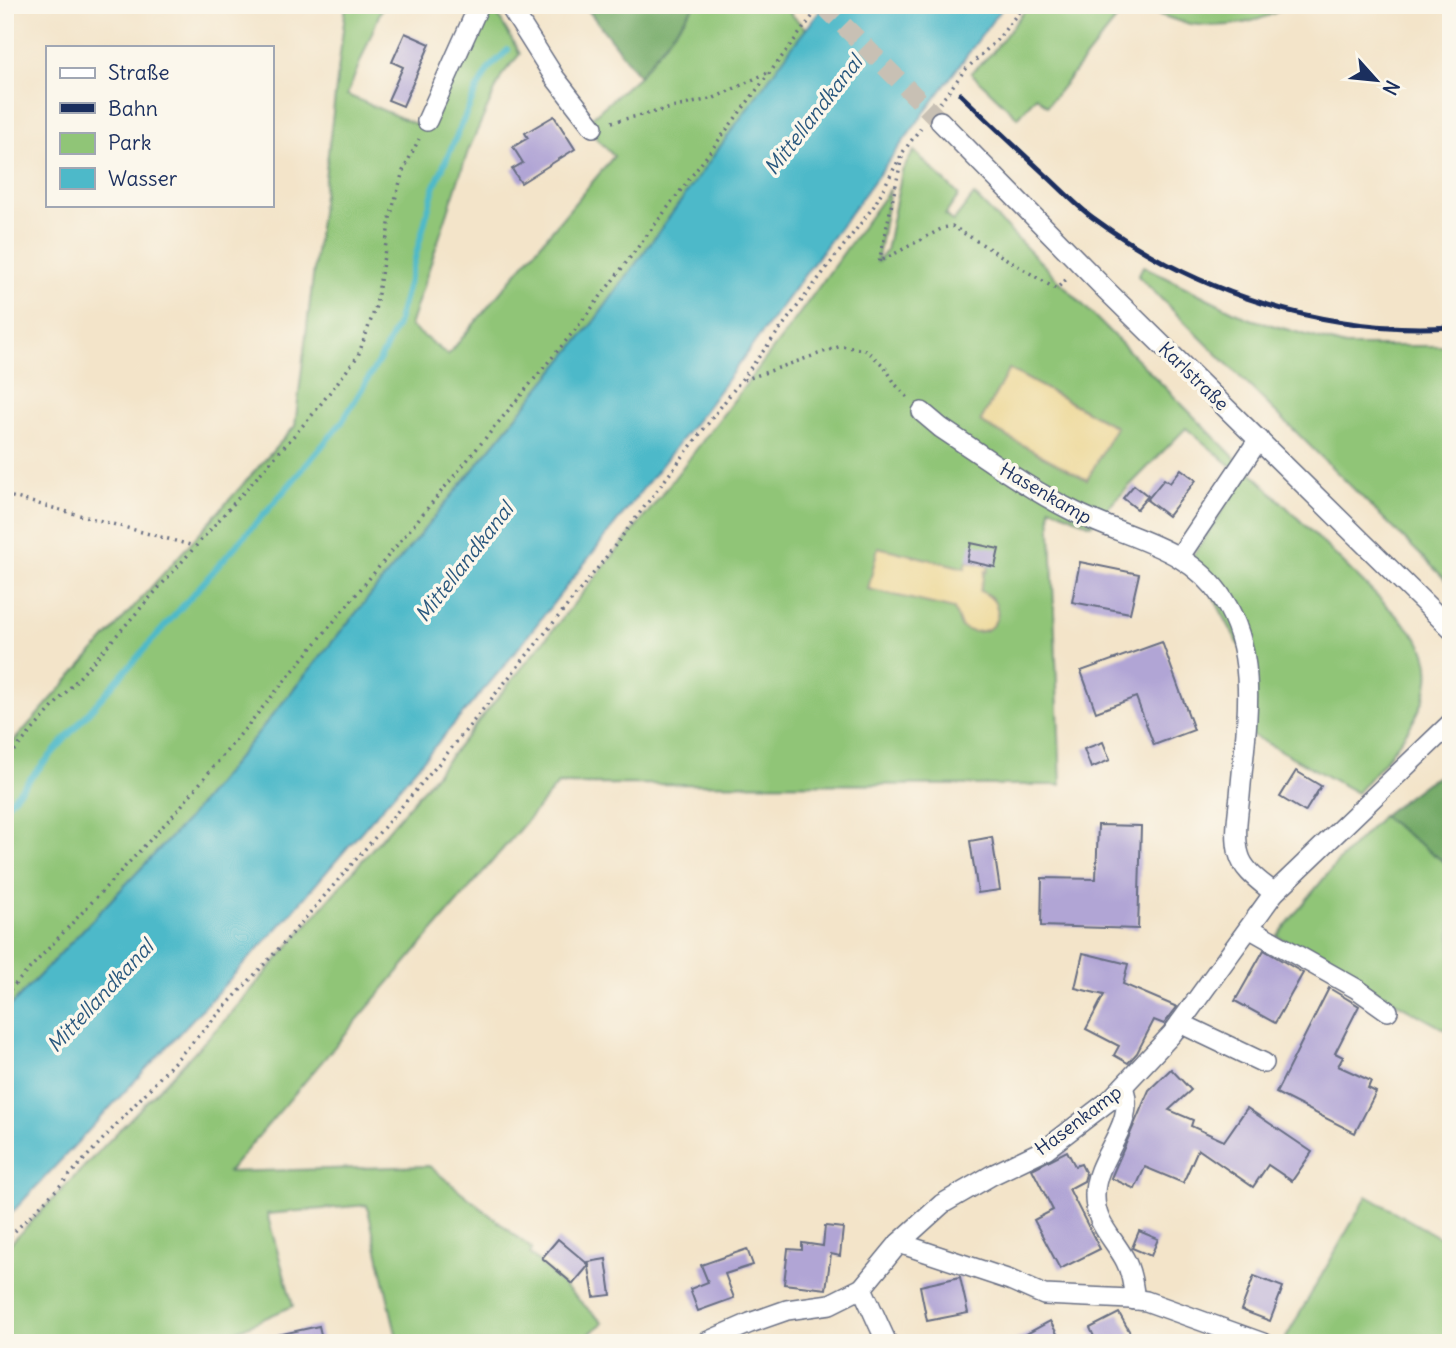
<svg xmlns="http://www.w3.org/2000/svg" width="1456" height="1348" viewBox="0 0 1456 1348" font-family="Delius,sans-serif">
	<style>
		.green { fill: #90c577; stroke: #567a6a; stroke-width: 2 }
		.forest { fill: #74aa68; stroke: #486c63; stroke-width: 2 }
		.sand { fill: #eeda9e; stroke: #84847e; stroke-width: 2 }
		.water { fill: #4db9c9; stroke: #347494; stroke-width: 2 }
		.lines { fill: none; stroke-linecap: round; stroke-linejoin: round }
		.stream { stroke: #4db9c9; stroke-width: 6 }
		.building { fill: #b1a5d5 }
		.minor-tunnel { stroke: #c8c0b4; stroke-width: 19; stroke-dasharray: 19 10; stroke-linecap: butt }
		.minor-casing { stroke: #676e83; stroke-width: 22 }
		.path { stroke: #676e83; stroke-width: 3.5; stroke-dasharray: 2 5; stroke-linecap: butt }
		.minor { stroke: #fff; stroke-width: 19 }
		.rail { stroke: #1b2f5e; stroke-width: 5 }
		.labels { text-anchor: middle; dominant-baseline: central; stroke-width: 7; stroke-linejoin: round; paint-order: stroke }
		.street-label { font-size: 19px; fill: #1b2f5e; stroke: #fbf7ec }
		.water-label { font-size: 21px; font-style: italic; fill: #2a587e; stroke: #fbf7ec }
	</style>
	<rect width="100%" height="100%" fill="#fbf7ec"/>
	<filter id="ink" filterUnits="userSpaceOnUse"><feTurbulence type="fractalNoise" baseFrequency=".0143" numOctaves="2"/><feDisplacementMap in="SourceGraphic" scale="14" xChannelSelector="R" yChannelSelector="G"/><feConvolveMatrix kernelMatrix="1 2 1 2 8 2 1 2 1" color-interpolation-filters="sRGB"/></filter>
	<filter id="wash" filterUnits="userSpaceOnUse"><feTurbulence type="fractalNoise" baseFrequency=".00686" numOctaves="4" result="noise"/><feDisplacementMap in="SourceGraphic" scale="28" xChannelSelector="R" yChannelSelector="G"/><feGaussianBlur stdDeviation="1.57" result="paint"/><feColorMatrix in="noise" values="0 0 0 0 0 0 0 0 0 0 0 0 0 0 0 0 0 1.4 0 .05"/><feComposite in="paint" operator="in"/></filter>
	<g filter="url(#wash)">
		<rect width="100%" height="100%" fill="#f3e4c9"/>
		<g class="green">
			<path d="M346 5H383L347 95 427 129 483 5H492L520 54 502 75 468 151 410 326 448 355 614 156 583 125 639 76 695 5H782L806 29 593 323 186 821 5 1012V751L295 426Z"/>
			<path d="M1029 5H1128L1047 106 1036 96 1018 118 971 73 991 54Z"/>
			<path d="M1132 5H1288C1265 22 1228 28 1200 25 1179 24 1152 11 1132 5Z"/>
			<path d="M914 151 959 195 945 215 953 222 974 195 1238 461 1234 468 1186 428 1091 525 1050 507 1061 785 558 784 228 1172 429 1166 532 1249 530 1254 603 1323 583 1339 584 1343H398L367 1205 267 1214 293 1306 208 1343H5V1249L228 1017 431 780 646 515 786 332 890 189 877 263 886 251 902 171Z"/>
			<path d="M1143 266 1247 318 1345 346H1451V585L1138 276Z"/>
			<path d="M1249 470 1401 620C1411 631 1422 641 1426 656 1441 705 1385 759 1357 793L1252 735 1253 671 1192 557Z"/>
			<path d="M1382 816 1451 867V1033L1277 936 1334 866Z"/>
			<path d="M1367 1196 1451 1244V1343H1283Z"/>
		</g>
		<g class="forest">
			<path d="M584 5H695L639 76Z"/>
			<path d="M1451 769V867L1382 816 1427 782Z"/>
		</g>
		<g class="sand">
			<path d="M1009 369 1116 427 1087 480 980 422Z"/>
			<path d="M878 547 965 568 967 561 989 566 987 572 985 571 980 591C1013 603 995 646 961 627L954 609 868 589Z"/>
		</g>
		<path class="water" d="M825 5H1004L707 407 504 666 285 920 5 1220V1012L186 821 593 323 791 48Z"/>
		<g class="lines">
			<path class="stream" d="M5 807 286 489 342 422 383 354 397 325 434 188 476 91 489 68 508 50"/>
		</g>
		<g id="blocks">
			<g class="building">
				<path d="M405 33 430 44 403 106 388 100 403 67 392 62Z"/>
				<path d="M554 116 575 149 521 183 512 169 523 163 513 147 528 138 525 133Z"/>
				<path d="M1181 469 1196 480 1168 516 1147 500 1164 479 1170 483Z"/>
				<path d="M1134 485 1148 496 1137 509 1123 498Z"/>
				<path d="M971 543 999 549 995 567 967 561Z"/>
				<path d="M1080 562 1139 574 1130 613 1072 602Z"/>
				<path d="M1162 642 1194 730 1154 745 1136 697 1096 712 1081 671Z"/>
				<path d="M1103 742 1110 760 1091 768 1084 749Z"/>
				<path d="M1296 771 1321 786 1305 812 1280 797Z"/>
				<path d="M1098 825 1141 826 1138 929 1041 926 1042 878 1096 879Z"/>
				<path d="M992 837 1000 890 978 893 970 841Z"/>
				<path d="M1264 950 1303 973 1275 1023 1235 1001Z"/>
				<path d="M1083 953 1128 964 1123 984 1177 1007 1164 1024 1154 1020 1137 1053 1128 1063 1114 1055 1119 1046 1086 1029 1104 995 1075 988Z"/>
				<path d="M1329 988 1359 1006 1335 1053 1343 1057 1338 1066 1371 1081 1368 1088 1376 1092 1355 1133 1276 1093Z"/>
				<path d="M1171 1069 1191 1090 1169 1110 1193 1120 1191 1126 1224 1141 1247 1108 1312 1152 1292 1181 1268 1165 1253 1187 1198 1149 1183 1183 1145 1167 1135 1189 1111 1178 1149 1090Z"/>
				<path d="M1067 1151 1075 1166 1081 1164 1086 1174 1084 1181 1069 1189 1100 1249 1060 1269 1034 1220 1053 1210 1032 1169Z"/>
				<path d="M825 1226 843 1228 840 1256 831 1254 826 1289 784 1284 788 1249 802 1250V1243L823 1246Z"/>
				<path d="M1139 1231 1158 1239 1151 1256 1132 1248Z"/>
				<path d="M558 1239 589 1265 573 1284 542 1258Z"/>
				<path d="M747 1249 753 1265 725 1274 734 1298 698 1311 690 1289 708 1282 701 1265Z"/>
				<path d="M606 1259 611 1295 594 1297 588 1262Z"/>
				<path d="M1254 1276 1283 1287 1270 1321 1241 1310Z"/>
				<path d="M960 1277 968 1313 927 1321 920 1286Z"/>
				<path d="M1119 1313 1132 1336 1119 1343H1097L1090 1328Z"/>
				<path d="M1050 1321 1062 1343H1010Z"/>
				<path d="M319 1326 323 1343H274L273 1336Z"/>
			</g>
		</g>
	</g>
	<g filter="url(#ink)">
		<use href="#blocks" fill-opacity="0" stroke="#676e83" stroke-width="2"/>
		<g class="lines">
			<path class="minor-tunnel" d="M823 5 940 121"/>
			<g class="minor-casing">
				<g id="minor">
					<path d="M509 5 555 78 593 127"/>
					<path d="M427 121 479 5"/>
					<path d="M940 121 1105 289 1451 629"/>
					<path d="M922 412 941 428C985 457 1028 489 1075 512 1128 539 1189 546 1223 599 1261 657 1245 731 1240 796 1238 813 1234 837 1239 854 1243 871 1261 882 1274 893"/>
					<path d="M1180 556 1259 439"/>
					<path d="M1249 928 1357 989 1388 1011"/>
					<path d="M1180 1023 1264 1063"/>
					<path d="M1123 1087C1138 1125 1095 1156 1095 1194 1094 1222 1111 1235 1124 1258 1131 1270 1133 1285 1135 1300"/>
					<path d="M899 1243 1010 1280 1044 1295 1130 1299 1146 1301 1263 1343"/>
					<path d="M862 1288 887 1343"/>
					<path d="M704 1343 750 1323 787 1310 830 1304 862 1288 899 1243 942 1204 992 1175 1046 1149 1110 1100 1172 1034 1274 893 1451 723"/>
				</g>
			</g>
			<g class="path">
				<path d="M940 103 964 71 998 39 1024 5"/>
				<path d="M612 122 714 98 767 73"/>
				<path d="M902 157 879 262 943 228 952 226 1056 289 1069 277"/>
				<path d="M744 380 841 346 866 350 885 367 896 385 910 400"/>
				<path d="M5 495 194 546"/>
				<path d="M5 761 313 414 358 356 376 306 390 218 403 171 419 139"/>
				<path d="M5 995 177 811 579 325 821 5"/>
				<path d="M5 1241 57 1189 283 944 441 761 597 569 874 206 903 152 922 126"/>
			</g>
			<use href="#minor" class="minor"/>
			<path class="rail" d="M960 94C989 122 1019 150 1049 178 1063 191 1077 206 1092 217 1193 292 1325 335 1451 327"/>
		</g>
	</g>
	<g class="labels">
		<g class="street-label">
			<text transform="translate(1194 376) rotate(44)">Karlstraße</text>
			<text transform="translate(1046 493) rotate(30)">Hasenkamp</text>
			<text transform="translate(1078 1120) rotate(-37)">Hasenkamp</text>
		</g>
		<g class="water-label">
			<text transform="translate(813 115) rotate(-52)">Mittellandkanal</text>
			<text transform="translate(464 562) rotate(-52)">Mittellandkanal</text>
			<text transform="translate(100 996) rotate(-47)">Mittellandkanal</text>
		</g>
	</g>
	<rect width="1456" height="1348" fill="none" stroke="#fbf7ec" stroke-width="28"/>
	<rect x="46" y="46" width="228" height="161" fill="#fbf7ec" stroke="#a1a7b3" stroke-width="2"/>
	<rect x="60" y="68" width="35" height="10" fill="#ffffff" stroke="#a1a7b3" stroke-width="2"/>
	<text x="108" y="80" font-size="21" fill="#1b2f5e">Straße</text>
	<rect x="60" y="103" width="35" height="10" fill="#1b2f5e" stroke="#a1a7b3" stroke-width="2"/>
	<text x="108" y="116" font-size="21" fill="#1b2f5e">Bahn</text>
	<rect x="60" y="133" width="35" height="21" fill="#90c577" stroke="#a1a7b3" stroke-width="2"/>
	<text x="108" y="150" font-size="21" fill="#1b2f5e">Park</text>
	<rect x="60" y="168" width="35" height="21" fill="#4db9c9" stroke="#a1a7b3" stroke-width="2"/>
	<text x="108" y="186" font-size="21" fill="#1b2f5e">Wasser</text>
	<g transform="translate(1376 80) rotate(117)" stroke="#fbf7ec" stroke-width="5" paint-order="stroke">
	<path d="M0-5L12 26L0 18L-12 26Z" fill="#1b2f5e"/>
	<text y="-10" font-size="19" font-weight="bold" text-anchor="middle" fill="#1b2f5e">N</text>
	</g>
</svg>
